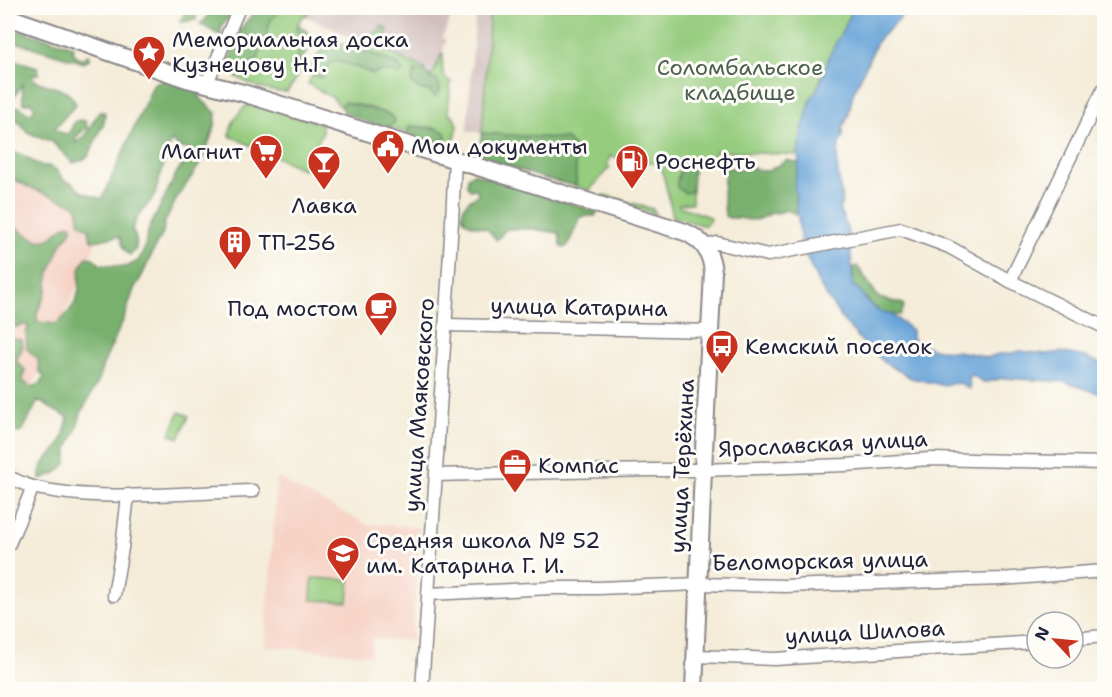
<svg xmlns="http://www.w3.org/2000/svg" width="1112" height="697" viewBox="0 0 1112 697" font-family="'Shantell Sans',sans-serif">
	<style>
		.built { fill: #f6d2c4 }
		.industrial { fill: #d1bfbe }
		.green { fill: #96cc7e; stroke: #5c775c; stroke-width: 1.5 }
		.forest { fill: #78b06d; stroke: #4d6954; stroke-width: 1.5; fill-rule: evenodd }
		.water { fill: #65a2d7; stroke: #446289; stroke-width: 1.5 }
		.lines { fill: none; stroke-linecap: round; stroke-linejoin: round }
		.minor-casing { stroke: #8b878a; stroke-width: 15 }
		.major-casing { stroke: #8b878a; stroke-width: 20 }
		.minor { stroke: #fff; stroke-width: 12 }
		.major { stroke: #fff; stroke-width: 16 }
		.labels { text-anchor: middle; dominant-baseline: central; stroke-width: 6; stroke-linejoin: round; paint-order: stroke }
		.poi-label { font-size: 22px; fill: #22223b; stroke: #fdfcf7; text-anchor: start }
		.park-label { font-size: 22px; fill: #4b5e52; stroke: #fdfcf7 }
		.street-label { font-size: 22px; fill: #22223b; stroke: #fdfcf7 }
	</style>
	<rect width="100%" height="100%" fill="#fdfcf7"/>
	<filter id="ink" filterUnits="userSpaceOnUse"><feTurbulence type="fractalNoise" baseFrequency=".0167" numOctaves="2"/><feDisplacementMap in="SourceGraphic" scale="12" xChannelSelector="R" yChannelSelector="G"/><feConvolveMatrix kernelMatrix="1 2 1 2 8 2 1 2 1" color-interpolation-filters="sRGB"/></filter>
	<filter id="wash" filterUnits="userSpaceOnUse"><feTurbulence type="fractalNoise" baseFrequency=".008" numOctaves="4" result="noise"/><feDisplacementMap in="SourceGraphic" scale="24" xChannelSelector="R" yChannelSelector="G"/><feGaussianBlur stdDeviation="1.35" result="paint"/><feColorMatrix in="noise" values="0 0 0 0 0 0 0 0 0 0 0 0 0 0 0 0 0 1.4 0 .05"/><feComposite in="paint" operator="in"/></filter>
	<g filter="url(#wash)">
		<rect width="100%" height="100%" fill="#f4ecd8"/>
		<g class="built">
			<path d="M8 164 109 214 8 441Z"/>
			<path d="M277 478 366 524 420 527 412 641 372 638 371 655 265 646Z"/>
		</g>
		<g class="industrial">
			<path d="M311 8H453L452 16 442 38 446 40 442 53 432 77 306 16Z"/>
			<path d="M476 8H489L482 133 467 131Z"/>
		</g>
		<g class="green">
			<path d="M281 8H303L302 11 305 12 311 8 306 16H303L296 27V30L306 37 295 60 302 61 295 81 287 92C273 94 249 85 237 77L243 74 246 68 256 61 271 20Z"/>
			<path d="M490 8H854C831 57 807 100 798 155L715 151V160C693 159 677 159 677 187L690 192 692 191V203L679 204V206L710 217 711 219 705 226 673 217 661 165 621 155 618 158 610 156 607 166 610 167 589 191 576 186 575 148 567 139 482 133Z"/>
			<path d="M382 26 388 29 380 48 425 69 423 71 414 72 412 84 422 90 430 91 435 97 440 92C441 84 437 80 430 78L429 75 432 76 442 53H443C443 65 439 75 451 82L448 113C450 114 454 117 455 120 459 127 456 144 447 146 443 147 436 144 432 143V142H441L436 128 409 126 408 133 387 127 395 121 392 116 369 107 344 102 342 104V108L333 98 308 84 313 74 321 78 324 76 329 64 337 61C349 64 360 68 372 74L382 71 400 74 399 65 382 57 364 53 374 33 380 31Z"/>
			<path d="M252 102 322 124V133L306 168 302 169 230 136C230 122 241 108 252 102Z"/>
			<path d="M604 195 653 209 656 214 600 198Z"/>
			<path d="M179 412 189 416 179 438 170 434Z"/>
			<path d="M312 578 350 580 348 602 311 600Z"/>
		</g>
		<g class="forest">
			<path d="M187 8H197L196 20 180 22Z"/>
			<path d="M218 8H233V13L222 25 221 36 200 24 205 20 209 13H217Z"/>
			<path d="M257 8H281L271 20 258 59 251 64 243 74 237 77 229 71V60L236 39 243 26Z"/>
			<path d="M298 24 308 32C311 44 306 57 297 64L295 63 296 59 306 37 296 30Z"/>
			<path d="M8 27 73 46C71 53 76 57 82 59L88 55 90 59 84 63 8 40Z"/>
			<path d="M324 40C337 41 397 60 403 71L400 74 382 71 372 74C360 68 349 64 337 61L329 64 324 76 318 78 313 74 311 67 320 51Z"/>
			<path d="M8 58 38 67 39 74 32 75 34 80C49 88 69 86 76 104L55 128 57 131 66 134 70 132 74 122 79 120 86 121 87 127 76 137 75 143 83 138 99 112H105L104 122 89 155 83 160 73 163 51 141 29 133 18 121 9 116 16 107H20L27 113H31L35 108 30 102 25 104 23 103 22 84 15 96 8 100Z"/>
			<path d="M415 71H424L430 78 438 81 440 88 438 95 435 97 430 91C423 89 413 90 412 81Z"/>
			<path d="M164 80 201 91 202 93 199 97 216 113 215 126 202 161 177 198 164 224 163 234 157 243 142 276 134 289 125 316 102 367 100 378 81 413 76 431 68 448 66 464 56 473 40 479C37 465 52 455 59 446 64 439 66 426 68 417 56 413 49 406 38 401L22 432 17 433 12 428 14 409 11 406 8 407 9 378 8 373V230L17 228C28 235 40 247 53 236 59 231 61 227 69 224L72 226V231L62 243 49 274 47 290 37 313V322L56 324C65 317 73 309 77 298 82 285 75 269 87 257L93 258 101 265 126 267 138 261 144 250 148 231 177 172 185 161 190 149 179 148 172 140 170 144 154 197 138 216 132 230C137 238 140 249 130 255 123 252 122 244 120 237 110 235 102 243 91 240L89 229 79 222 78 210 75 205 28 187 8 176V152C24 153 25 158 38 164 43 167 43 165 48 166 57 168 60 175 65 181L71 182 82 192 102 199 154 83ZM23 325 29 326 26 333 27 349 38 359 39 371 44 377 40 384 32 387 23 381 25 370 16 360 23 347 22 340 12 338 10 334 13 328Z"/>
			<path d="M344 102 389 114 395 121C393 124 392 126 388 127 381 129 350 116 343 111L342 104Z"/>
			<path d="M409 126 438 129 445 132 446 138 436 143 419 139 408 133Z"/>
			<path d="M482 133 567 139 575 148 576 186 546 179 484 158 479 150Z"/>
			<path d="M694 159 692 191 685 193 677 187C677 175 682 165 694 159Z"/>
			<path d="M787 160 799 163 798 215 787 210 777 213 773 212C750 226 752 217 729 218L725 216 723 193 725 167 740 169 751 167 758 170 768 171Z"/>
			<path d="M473 173 598 212 595 216H584L580 218 568 245 564 248 561 247 559 233 533 229H506L497 240C493 237 491 232 487 229 482 226 478 227 472 225 454 218 464 201 477 196L478 192 476 189 470 190 467 185 468 177Z"/>
			<path d="M857 266 879 298 903 304 904 307 900 315C872 316 871 298 853 286V267Z"/>
		</g>
		<path class="water" d="M854 8H904L899 20 878 40 853 94 848 117 843 127V137L839 144 837 164 842 202 839 210C853 231 851 262 853 286L861 291 865 299 877 310 891 314 912 330V339C921 343 929 349 939 350 954 351 972 352 986 358L998 354H1009L1020 351 1047 354 1060 352 1086 357 1104 365V395L1065 382 1003 378 988 382H983L972 375 969 376 970 389 960 383 941 385 911 378 885 363 862 342 842 319 819 285 801 245 794 183 799 163 798 155 801 134 811 99 822 79 830 54Z"/>
	</g>
	<g filter="url(#ink)">
		<g class="lines">
			<g class="minor-casing">
				<g id="minor">
					<path d="M207 83 239 8"/>
					<path d="M705 246 717 243 768 255 901 229 949 247 1010 281 1104 327"/>
					<path d="M1010 281 1104 88"/>
					<path d="M446 325 711 331"/>
					<path d="M436 475 651 470H703L845 465 930 459 1104 463"/>
					<path d="M8 477C16 480 25 485 33 487 98 503 185 492 253 491"/>
					<path d="M8 546 33 487"/>
					<path d="M428 594 551 588H598L699 584 785 586 1001 579 1104 571"/>
					<path d="M114 595 122 548 128 495"/>
					<path d="M1073 639 1104 636"/>
					<path d="M696 656 775 659 1037 642"/>
					<path d="M422 690 452 221 455 159"/>
				</g>
			</g>
			<g class="major-casing">
				<path id="major" d="M8 17 187 79 243 93 685 232C704 241 711 252 713 272L703 470 694 690"/>
			</g>
			<use href="#minor" class="minor"/>
			<use href="#major" class="major"/>
		</g>
	</g>
	<defs>
		<g id="sight-pin" transform="scale(1.725)"><path d="M0 17L-7.5 6A9.5 9.5 0 1 1 7.5 6Z" fill="#c8321e" stroke="#fdfcf7"/><path d="M0-6L1.8-2.2L6-1.7L2.9 1.2L3.7 5.4L0 3.3L-3.7 5.4L-2.9 1.2L-6-1.7L-1.8-2.2Z" fill="#fff"/></g>
		<g id="civic-pin" transform="scale(1.725)"><path d="M0 17L-7.5 6A9.5 9.5 0 1 1 7.5 6Z" fill="#c8321e" stroke="#fdfcf7"/><path d="M-.6-6.5H3V-4.5H.6V-3L4-1V1h2V6H-6V1h2V-1L-.6-3ZM-1.2 2.5V6h2.4V2.5Z" fill="#fff"/></g>
		<g id="supermarket-pin" transform="scale(1.725)"><path d="M0 17L-7.5 6A9.5 9.5 0 1 1 7.5 6Z" fill="#c8321e" stroke="#fdfcf7"/><path d="M-6-5.5h2.5l.6 2H6L4.5 2H-2.5L-4.4-4H-6ZM-1.5 3.2a1.3 1.3 0 1 0 .1 0ZM3 3.2a1.3 1.3 0 1 0 .1 0Z" fill="#fff"/></g>
		<g id="fuel-pin" transform="scale(1.725)"><path d="M0 17L-7.5 6A9.5 9.5 0 1 1 7.5 6Z" fill="#c8321e" stroke="#fdfcf7"/><path d="M-5.5-6h7V0h2V4h1.3V-2.5L3-4.5l.8-.8L6-3V5H2.5V1h-1V6h-7ZM-4.2-4.7v3.2H.2V-4.7Z" fill="#fff"/></g>
		<g id="bar-pin" transform="scale(1.725)"><path d="M0 17L-7.5 6A9.5 9.5 0 1 1 7.5 6Z" fill="#c8321e" stroke="#fdfcf7"/><path d="M-6-5H6L.8 .8V4.5H3.5V6h-7V4.5H-.8V.8Z" fill="#fff"/></g>
		<g id="building-pin" transform="scale(1.725)"><path d="M0 17L-7.5 6A9.5 9.5 0 1 1 7.5 6Z" fill="#c8321e" stroke="#fdfcf7"/><path d="M-4-6H4V6H1V3H-1V6H-4ZM-2.5-4.3h1.7v1.8h-1.7ZM.8-4.3h1.7v1.8H.8ZM-2.5-1h1.7V.8h-1.7ZM.8-1h1.7V.8H.8Z" fill="#fff"/></g>
		<g id="cafe-pin" transform="scale(1.725)"><path d="M0 17L-7.5 6A9.5 9.5 0 1 1 7.5 6Z" fill="#c8321e" stroke="#fdfcf7"/><path d="M-5.5-4.5H6V0H3Q3 3.5 0 3.5H-2.5Q-5.5 3.5-5.5 0ZM3-3.2v2h1.7v-2ZM-6 4.5H4V6H-6Z" fill="#fff"/></g>
		<g id="bus-pin" transform="scale(1.725)"><path d="M0 17L-7.5 6A9.5 9.5 0 1 1 7.5 6Z" fill="#c8321e" stroke="#fdfcf7"/><path d="M-5-6H5V4H4V6H2V4H-2V6H-4V4H-5ZM-3.5-4V0h7V-4ZM-3.5 1.2v1.5H-2V1.2ZM2 1.2v1.5H3.5V1.2Z" fill="#fff"/></g>
		<g id="office-pin" transform="scale(1.725)"><path d="M0 17L-7.5 6A9.5 9.5 0 1 1 7.5 6Z" fill="#c8321e" stroke="#fdfcf7"/><path d="M-6-3h4V-5.5h4V-3h4V5H-6ZM-1-4.5V-3h2v-1.5ZM-6 0V1H6V0Z" fill="#fff"/></g>
		<g id="school-pin" transform="scale(1.725)"><path d="M0 17L-7.5 6A9.5 9.5 0 1 1 7.5 6Z" fill="#c8321e" stroke="#fdfcf7"/><path d="M0-5L7-2L0 1L-7-2ZM-4 1L0 2.5L4 1V4Q0 6-4 4Z" fill="#fff"/></g>
	</defs>
	<g fill-rule="evenodd">
		<use href="#sight-pin" x="149" y="52"/>
		<use href="#civic-pin" x="388" y="146"/>
		<use href="#supermarket-pin" x="266" y="151"/>
		<use href="#fuel-pin" x="632" y="161"/>
		<use href="#bar-pin" x="324" y="162"/>
		<use href="#building-pin" x="235" y="242"/>
		<use href="#cafe-pin" x="381" y="308"/>
		<use href="#bus-pin" x="722" y="346"/>
		<use href="#office-pin" x="515" y="465"/>
		<use href="#school-pin" x="343" y="553"/>
	</g>
	<g class="labels">
		<g class="poi-label">
			<text x="172" y="39">Мемориальная доска<tspan x="172" dy="25">Кузнецову Н.Г.</tspan></text>
			<text x="411" y="146">Мои документы</text>
			<text x="243" y="151" text-anchor="end">Магнит</text>
			<text x="655" y="161">Роснефть</text>
			<text x="324" y="205" text-anchor="middle">Лавка</text>
			<text x="258" y="242">ТП-256</text>
			<text x="358" y="308" text-anchor="end">Под мостом</text>
			<text x="745" y="346">Кемский поселок</text>
			<text x="538" y="465">Компас</text>
			<text x="366" y="540">Средняя школа № 52<tspan x="366" dy="25">им. Катарина Г. И.</tspan></text>
		</g>
		<g class="park-label">
			<text x="740" y="67">Соломбальское<tspan x="740" dy="25">кладбище</tspan></text>
		</g>
		<g class="street-label">
			<text transform="translate(579 307) rotate(1)">улица Катарина</text>
			<text transform="translate(419 405) rotate(-86)">улица Маяковского</text>
			<text transform="translate(823 444) rotate(-3)">Ярославская улица</text>
			<text transform="translate(682 466) rotate(-87)">улица Терёхина</text>
			<text transform="translate(820 561) rotate(-1)">Беломорская улица</text>
			<text transform="translate(865 632) rotate(-3)">улица Шилова</text>
		</g>
	</g>
	<rect width="1112" height="697" fill="none" stroke="#fdfcf7" stroke-width="30"/>
	<g transform="translate(1055 640) rotate(296)"><circle r="28" fill="#fdfcf7" stroke="#a5a5ac" stroke-width="1.5"/>
	<path d="M0-4.5L10 22L0 15L-10 22Z" fill="#c8321e"/>
	<text y="-9" font-size="16" font-weight="bold" text-anchor="middle" fill="#22223b">N</text>
	</g>
</svg>
